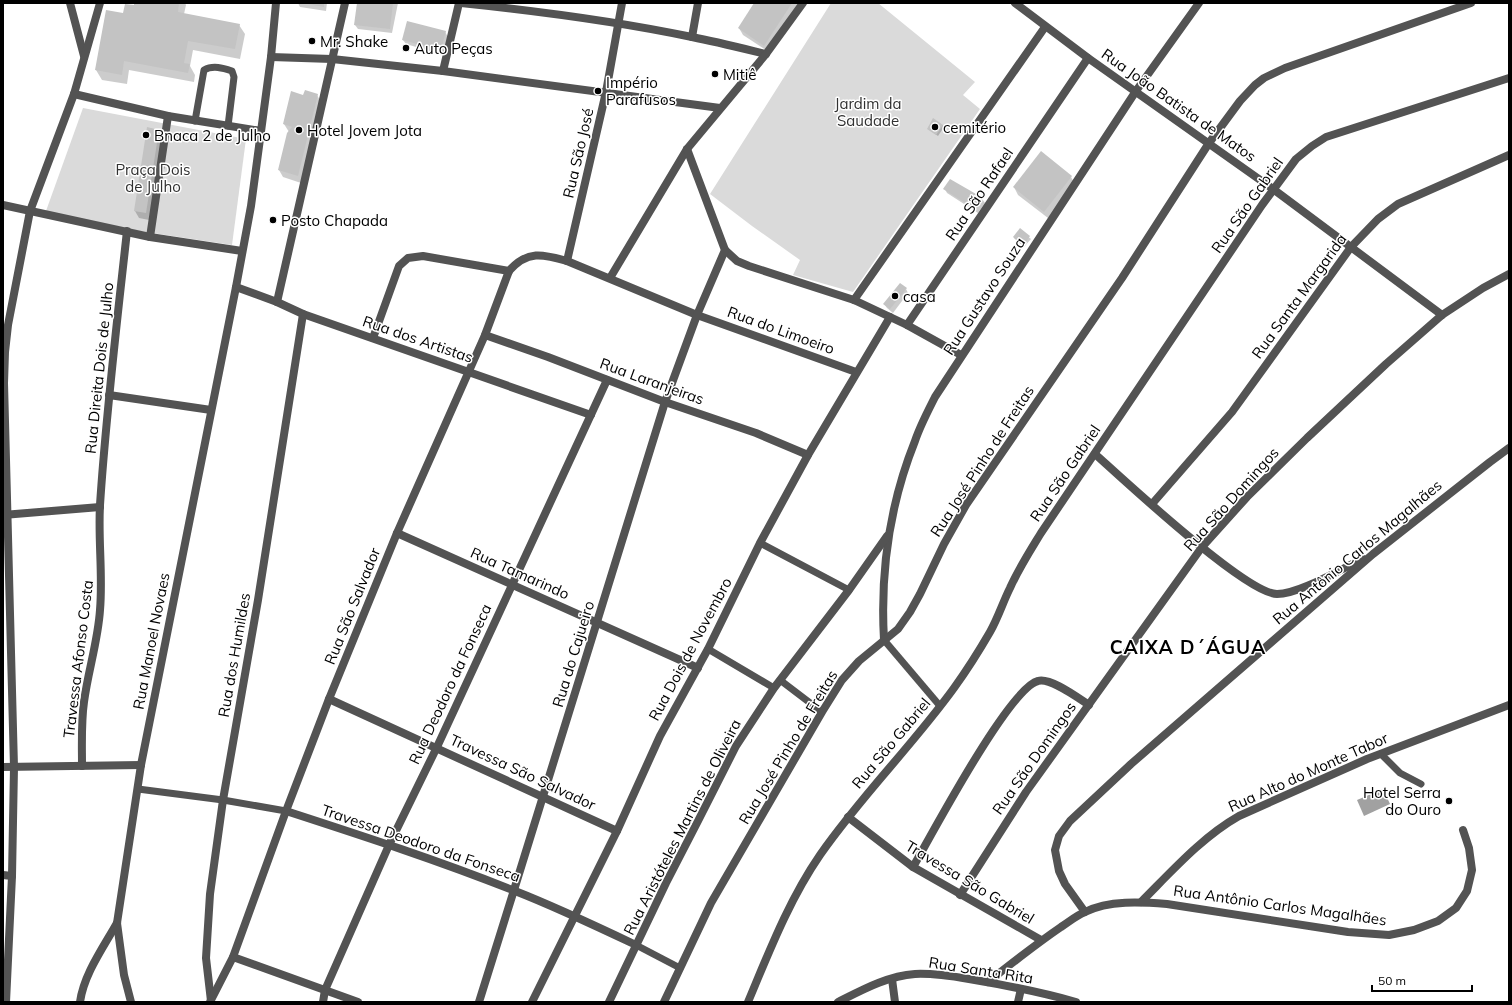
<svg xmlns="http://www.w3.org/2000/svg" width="1512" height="1005" viewBox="0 0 1512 1005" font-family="Mulish,sans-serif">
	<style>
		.green { fill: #dadada }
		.water { fill: #a1a1a1 }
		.shadow { fill: #0003 }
		.building { fill: #c3c3c3 }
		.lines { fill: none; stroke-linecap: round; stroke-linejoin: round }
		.service { stroke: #535353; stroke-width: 7 }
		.pedestrian { stroke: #535353; stroke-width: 8 }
		.minor { stroke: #535353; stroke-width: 8 }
		.tertiary { stroke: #535353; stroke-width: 8 }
		.poi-dot { fill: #000; stroke: #fff; stroke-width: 1.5 }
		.labels { text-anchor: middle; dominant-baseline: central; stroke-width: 3; stroke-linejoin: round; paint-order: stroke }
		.poi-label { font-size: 15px; fill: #000; stroke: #fff; text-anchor: start }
		.park-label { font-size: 15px; fill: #313131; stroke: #fff }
		.street-label { font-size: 15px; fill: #000; stroke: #fff }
		.district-label { font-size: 19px; font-weight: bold; letter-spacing: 1px; fill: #000; stroke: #fff }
	</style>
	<rect width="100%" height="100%" fill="#fff"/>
	<g class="green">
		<path d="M831 3H878L975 82 963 95 980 109 853 292 793 275 800 260 752 226 710 194Z"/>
		<path d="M83 108 246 139 232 245 139 231 46 211Z"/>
	</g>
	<path class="water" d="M1383 789 1390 804 1364 816 1357 800Z"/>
	<g class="shadow">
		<path d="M135 3H185L186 5 184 14 239 25 245 34 240 59 193 50 190 66 195 75 194 82 129 70 127 84 102 80 96 70 124 14 135 6Z"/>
		<path d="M298 3H327L326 11 300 7Z"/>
		<path d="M358 3H398L392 33 358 29 355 25Z"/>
		<path d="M756 3H801L769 52 743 35 739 28Z"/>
		<path d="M445 32 448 37 443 55 406 44 403 40Z"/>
		<path d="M317 95 321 102 301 183 283 177 279 170 289 132 284 124 304 96Z"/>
		<path d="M943 125 944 127 938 136 928 129Z"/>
		<path d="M148 128 158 130 163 138 149 220 139 218 135 211Z"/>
		<path d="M1071 177 1075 184 1048 218 1018 195 1014 187Z"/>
		<path d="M945 189 982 199 985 203 978 213 947 193Z"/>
		<path d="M1020 230 1031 239 1024 247 1014 238Z"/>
		<path d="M906 289 908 293 893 313 887 308 884 304Z"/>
	</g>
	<g class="building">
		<path d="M134 3H179L178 12 240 24 235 49 188 41 184 63 190 64 188 73 124 61 122 75 95 70 106 10 123 13 125 4 134 5Z"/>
		<path d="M303 3H324V7Z"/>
		<path d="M357 3H393L390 29 354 25Z"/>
		<path d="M754 3H792L764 46 738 28Z"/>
		<path d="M407 21 446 31 441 50 402 40Z"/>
		<path d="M305 90 318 94 298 176 278 170 287 133 292 127 283 124 291 91 303 95Z"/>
		<path d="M933 118 943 125 936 135 927 129Z"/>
		<path d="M147 127 159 130 146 213 134 211Z"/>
		<path d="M1041 151 1072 176 1044 212 1013 187Z"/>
		<path d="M950 179 983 198 975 209 943 189Z"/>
		<path d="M1020 228 1030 236 1023 246 1013 237Z"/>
		<path d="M900 283 907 288 890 309 883 304Z"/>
	</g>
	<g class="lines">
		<g class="service">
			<path d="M195 121 204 70C213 65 223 68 232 71L234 77 228 126"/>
			<path d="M760 543 849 590"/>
			<path d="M884 640 940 706"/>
			<path d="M708 649 774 688"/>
			<path d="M780 680 822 712"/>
			<path d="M1381 754 1400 773 1421 784"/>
			<path d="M138 789 223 800 286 811"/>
			<path d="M636 945 680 968"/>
		</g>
		<g class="pedestrian">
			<path d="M3 875 12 876"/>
			<path d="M6 1002 12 876 14 767"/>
		</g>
		<g class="minor">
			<path d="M70 3 84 56"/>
			<path d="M461 3C538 11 616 21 692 37 717 42 741 48 766 54"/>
			<path d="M1015 3 1088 58 1273 189 1442 315"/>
			<path d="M692 37 698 3"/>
			<path d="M271 57 332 59 443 71 720 108"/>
			<path d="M443 71 459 3"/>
			<path d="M74 94 168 116 261 131"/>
			<path d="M3 205 150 237 242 251"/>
			<path d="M150 237 168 116"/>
			<path d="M725 250 737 261 749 266 854 300 907 325 961 355"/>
			<path d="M567 261 606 92 622 3"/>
			<path d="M610 278 687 149 766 54 803 3"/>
			<path d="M236 287 277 302 303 314 591 415"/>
			<path d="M854 300 1045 27"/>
			<path d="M277 302 345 3"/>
			<path d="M907 325 1088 58"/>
			<path d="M485 335 548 357 665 402 756 433 808 455"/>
			<path d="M373 338 399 266 408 258 423 256 509 271"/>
			<path d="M109 395 211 410"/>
			<path d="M1095 454C1124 480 1246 594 1277 594 1299 594 1341 569 1363 559"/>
			<path d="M1152 504 1232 412 1351 247 1378 219 1398 204 1509 155"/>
			<path d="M3 515 100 507"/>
			<path d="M397 533 698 668"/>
			<path d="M884 640C880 570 889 506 915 441 920 426 928 411 935 397L1136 91 1199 3"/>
			<path d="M329 699 617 831"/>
			<path d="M82 766C82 744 81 723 84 702 88 671 98 641 100 610 103 575 98 540 100 505 106 413 117 322 127 231"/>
			<path d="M3 767 141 765"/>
			<path d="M14 767 4 383 5 352 8 325 30 211 74 94 100 3"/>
			<path d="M286 811C363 836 440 861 515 891 556 907 596 926 636 945"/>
			<path d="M848 817 913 867 1041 940"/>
			<path d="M913 867C931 836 1009 688 1038 681 1050 677 1078 698 1089 705"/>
			<path d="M960 895 1026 792 1202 547 1247 497 1307 438 1386 364 1442 315 1483 288 1509 274"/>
			<path d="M1141 902C1172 871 1202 837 1239 816L1367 759 1509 705"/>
			<path d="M1085 912 1065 884 1059 871 1055 850 1059 836 1070 821 1131 764 1373 554 1490 462 1509 448"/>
			<path d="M233 957 358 1002"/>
			<path d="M892 979 895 1002"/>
			<path d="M988 982C1012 963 1036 944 1061 927 1069 922 1077 915 1085 912 1109 900 1141 902 1167 904L1348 932 1389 935 1414 930 1438 921 1456 908 1467 891 1472 870 1469 848 1463 830"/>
			<path d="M211 1001 206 958 210 894 223 800 258 600 303 314"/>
			<path d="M210 1002 233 957 286 811 329 699 397 533 485 335 509 271C527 250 543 254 567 261L697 315 856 372"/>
			<path d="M323 1002 325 990 389 845 437 747 607 380"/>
			<path d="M479 1002 514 890 665 402 697 315 725 250 687 149"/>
			<path d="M532 1002 617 831 660 736 708 649 760 543 808 455 890 317"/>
			<path d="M609 1002 666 883 698 821 736 746 774 688 849 590 887 536"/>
			<path d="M664 1002 711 903 822 712 842 680 859 661 898 629 910 612 920 594 944 544 966 505 1122 278 1209 143 1240 101 1255 85 1264 78 1285 68 1471 3"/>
			<path d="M748 1002C769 952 789 900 820 855 861 796 912 746 954 688 967 670 979 651 990 632 998 618 1003 602 1010 588 1019 568 1030 551 1041 533L1262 205 1296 159 1312 146 1326 137 1509 78"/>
			<path d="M838 1002C862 990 887 976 915 974 933 973 951 976 969 979 1005 985 1041 992 1076 1002"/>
			<path d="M1018 1002 1021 989"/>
		</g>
		<g class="tertiary">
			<path d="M80 1002C84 974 103 948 117 923"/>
			<path d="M131 1002 124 975 117 923 141 765 236 287 251 206 271 57 276 3"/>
		</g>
	</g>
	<g class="poi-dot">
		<circle cx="312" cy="41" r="4"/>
		<circle cx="406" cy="48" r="4"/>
		<circle cx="715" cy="74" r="4"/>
		<circle cx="598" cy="91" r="4"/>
		<circle cx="935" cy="127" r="4"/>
		<circle cx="299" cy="130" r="4"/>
		<circle cx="146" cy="135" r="4"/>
		<circle cx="273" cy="220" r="4"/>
		<circle cx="895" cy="296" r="4"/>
		<circle cx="1449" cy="801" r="4"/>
	</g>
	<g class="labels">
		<g class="poi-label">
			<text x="320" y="41">Mr. Shake</text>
			<text x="414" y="48">Auto Peças</text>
			<text x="723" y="74">Mitiê</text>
			<text x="606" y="82">Império<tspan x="606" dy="17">Parafusos</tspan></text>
			<text x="943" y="127">cemitério</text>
			<text x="307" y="130">Hotel Jovem Jota</text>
			<text x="154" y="135">Bnaca 2 de Julho</text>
			<text x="281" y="220">Posto Chapada</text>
			<text x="903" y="296">casa</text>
			<text x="1441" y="792" text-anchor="end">Hotel Serra<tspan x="1441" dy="17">do Ouro</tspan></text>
		</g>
		<g class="park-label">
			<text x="868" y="103">Jardim da<tspan x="868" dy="17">Saudade</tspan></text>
			<text x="153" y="169">Praça Dois<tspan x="153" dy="17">de Julho</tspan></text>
		</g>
		<g class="street-label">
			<text transform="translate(1179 105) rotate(35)">Rua João Batista de Matos</text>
			<text transform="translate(578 153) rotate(-77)">Rua São José</text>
			<text transform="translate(979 194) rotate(-56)">Rua São Rafael</text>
			<text transform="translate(1247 205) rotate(-55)">Rua São Gabriel</text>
			<text transform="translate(984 296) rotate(-57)">Rua Gustavo Souza</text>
			<text transform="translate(1299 296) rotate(-54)">Rua Santa Margarida</text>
			<text transform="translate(781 330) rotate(20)">Rua do Limoeiro</text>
			<text transform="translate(418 339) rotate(19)">Rua dos Artistas</text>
			<text transform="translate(99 368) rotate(-84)">Rua Direita Dois de Julho</text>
			<text transform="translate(652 381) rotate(20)">Rua Laranjeiras</text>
			<text transform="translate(982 461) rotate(-57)">Rua José Pinho de Freitas</text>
			<text transform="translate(1065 473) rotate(-56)">Rua São Gabriel</text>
			<text transform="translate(1231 499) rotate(-48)">Rua São Domingos</text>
			<text transform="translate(1357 552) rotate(-40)">Rua Antônio Carlos Magalhães</text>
			<text transform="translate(520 573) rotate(24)">Rua Tamarindo</text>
			<text transform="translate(352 606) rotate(-68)">Rua São Salvador</text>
			<text transform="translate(151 641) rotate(-79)">Rua Manoel Novaes</text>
			<text transform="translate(690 649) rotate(-62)">Rua Dois de Novembro</text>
			<text transform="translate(573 654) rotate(-73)">Rua do Cajueiro</text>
			<text transform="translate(234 655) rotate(-80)">Rua dos Humildes</text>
			<text transform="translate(78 659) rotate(-83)">Travessa Afonso Costa</text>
			<text transform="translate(450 684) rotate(-65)">Rua Deodoro da Fonseca</text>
			<text transform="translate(891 743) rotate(-50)">Rua São Gabriel</text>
			<text transform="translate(788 747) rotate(-59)">Rua José Pinho de Freitas</text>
			<text transform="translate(1034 758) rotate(-55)">Rua São Domingos</text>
			<text transform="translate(523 772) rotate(25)">Travessa São Salvador</text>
			<text transform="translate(1308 772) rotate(-24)">Rua Alto do Monte Tabor</text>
			<text transform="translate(682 827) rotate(-63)">Rua Aristóteles Martins de Oliveira</text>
			<text transform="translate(421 843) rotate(19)">Travessa Deodoro da Fonseca</text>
			<text transform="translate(970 882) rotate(31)">Travessa São Gabriel</text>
			<text transform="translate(1280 905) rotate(8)">Rua Antônio Carlos Magalhães</text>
			<text transform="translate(981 970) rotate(9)">Rua Santa Rita</text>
		</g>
		<g class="district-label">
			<text x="1188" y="647">CAIXA D´ÁGUA</text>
		</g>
	</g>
	<rect width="1512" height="1005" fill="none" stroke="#000000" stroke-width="8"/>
	<path d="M1372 985v6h100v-6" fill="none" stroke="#000000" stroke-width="2"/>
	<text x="1378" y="985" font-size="12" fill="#000000" stroke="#ffffff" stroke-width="3" paint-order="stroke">50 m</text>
</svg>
